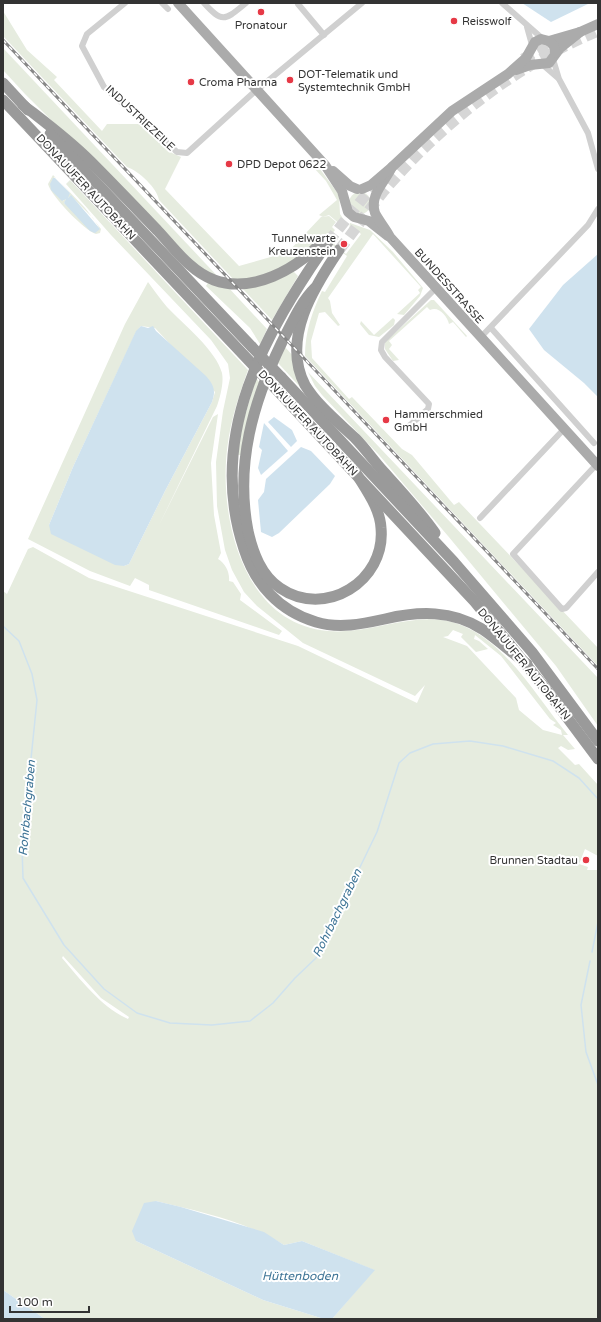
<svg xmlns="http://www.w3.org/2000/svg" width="601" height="1322" viewBox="0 0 601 1322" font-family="'Varela Round',sans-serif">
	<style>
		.green { fill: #e6ecdf; fill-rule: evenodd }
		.water { fill: #cfe2ee }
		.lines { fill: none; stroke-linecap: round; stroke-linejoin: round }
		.stream { stroke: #cfe2ee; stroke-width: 1.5 }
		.highway-tunnel { stroke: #d6d6d6; stroke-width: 11; stroke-dasharray: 11 5.5; stroke-linecap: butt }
		.street { stroke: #d0d0d0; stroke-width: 6 }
		.primary { stroke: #ababab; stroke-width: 10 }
		.highway { stroke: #9a9a9a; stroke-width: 11 }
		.rail-casing { stroke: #888; stroke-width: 3 }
		.rail { stroke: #fff; stroke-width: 1.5; stroke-dasharray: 4.5; stroke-linecap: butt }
		.highway-bridge { stroke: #9a9a9a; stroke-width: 11 }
		.poi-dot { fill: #e63946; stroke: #fff; stroke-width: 1.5 }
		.labels { text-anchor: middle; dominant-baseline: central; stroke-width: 4; stroke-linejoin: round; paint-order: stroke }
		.poi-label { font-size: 11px; fill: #333; stroke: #fff; text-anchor: start }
		.street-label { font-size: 11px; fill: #333; stroke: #fff }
		.water-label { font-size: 12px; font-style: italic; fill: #3f7597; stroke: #fff }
	</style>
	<rect width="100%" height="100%" fill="#fff"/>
	<g class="green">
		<path d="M3 11 27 50 57 77 54 80 102 131 107 124H140L172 153 181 157 165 189 239 266 288 252 321 217 329 216 336 222 332 227 335 230 332 234 338 239 334 244 346 254 361 234 353 227 349 230 350 223 370 230 393 252 423 288 420 296 404 315 397 314 420 293 418 290 421 287 373 234 328 298 330 301 332 313 340 325 338 326 325 312 319 313 311 341 312 358 349 399 352 397 402 449 412 455 454 505 459 502 598 648V666L305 356C305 332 312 312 322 291L325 292 347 256 321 236C306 252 289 266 268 273 258 277 246 279 235 281L159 200C157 188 139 171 127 167L3 36Z"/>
		<path d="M3 48 221 280 204 272 25 94 3 70Z"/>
		<path d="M317 165 339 195 340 214 344 220 341 225 329 215 323 217 319 215 337 200 326 181 314 168Z"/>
		<path d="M53 175 56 178 54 177 63 201 65 198 66 200 64 203 100 229 93 218 71 196 68 198 67 197 70 193 60 182 85 208 101 229 100 233 96 234C84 230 51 196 48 184Z"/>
		<path d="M70 180 248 370C237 400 228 429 226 461 222 529 247 624 328 631 374 635 417 608 461 625 507 643 537 698 568 735H563L575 749 568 750 561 746 558 748 575 765 579 764 598 785V856L585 849 579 864 588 867 587 870H598V1319H332L374 1270 302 1241 284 1245C248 1222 198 1211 156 1201L136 1241 263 1300 324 1319H45L3 1290V591L7 594 28 549 33 547 89 578 298 646 417 703 425 685 415 696 303 643 257 606 244 592 232 570 225 550 217 506 216 462 223 411 230 378 228 364 211 340 111 235 66 184ZM453 630 463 634 461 637 476 652 488 649 479 641 474 639 475 635 501 656 550 719 556 723 553 725 561 730 562 735 543 730 519 710 516 698 467 646 443 637 448 636ZM63 956 101 998 129 1017 128 1019C101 1007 81 980 62 958Z"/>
		<circle cx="360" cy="203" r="11"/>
		<path d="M293 271 298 276 272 320 241 287Z"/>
		<path d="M209 281 227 286 267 329 260 344 250 328 206 286Z"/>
		<path d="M148 282C154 290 160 299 167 307 183 324 216 350 222 373 224 383 220 397 217 406L159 525 213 417 218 414 211 463 214 515 221 553 218 559C225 563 230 572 229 581L233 582 241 594 240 600 282 631 279 635 149 590V585L135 578 130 586 90 571 28 539 125 324ZM141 326 155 328 215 392 212 402 165 491 129 564 124 566 49 525 73 467 136 332Z"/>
		<path d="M431 300H434L467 336 466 337 453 322 449 324C447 316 439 306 430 310L427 307 389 341 392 345 389 349 399 360 393 361 385 349V342Z"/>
		<path d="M393 318 395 320 394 325 379 337 369 335 360 324 361 321 374 335Z"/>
		<path d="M285 347 294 357 302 389 278 363Z"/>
		<path d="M308 372 598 678V726L556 666 448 536 379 455 322 395 315 386Z"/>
		<path d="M256 378 260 383 241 455H236L237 443Z"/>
	</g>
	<g class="water">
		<path d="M522 3H590L551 22Z"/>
		<path d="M53 178H55L70 193 68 198 71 195 100 229 95 233 90 231 64 203 66 199 62 201 51 190 50 184Z"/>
		<path d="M598 254V397L584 383 544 350 529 329 563 285Z"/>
		<path d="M141 326 148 328 153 326 156 331 206 376C214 385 216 391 212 402L165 491 129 564 124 566 115 565 51 534 49 525 73 467 136 331Z"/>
		<path d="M274 417 292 430 297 441 291 447 268 422Z"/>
		<path d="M264 423 288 451 261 475 258 468 262 450 259 447Z"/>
		<path d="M301 447 311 451 335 476 330 484 279 533 272 537 261 532 258 500 264 492 266 479Z"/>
		<path d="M156 1201 181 1207 264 1232 284 1245 302 1241 375 1270 332 1319H324L263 1300 136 1241 132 1231 144 1203Z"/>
		<path d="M3 1290 45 1319H3Z"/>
	</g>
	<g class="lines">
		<g class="stream">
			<path d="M3 626 19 641 32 674 37 700 22 847 23 878 64 945 104 989 137 1013 170 1023 212 1025 250 1021 273 1003 295 978 316 958 377 832 399 763 410 753 433 744 470 741 503 746 553 761 579 778 598 799"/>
			<path d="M592 952 598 922"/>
			<path d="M590 961 581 1005 586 1052 598 1085"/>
		</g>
		<g class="highway-tunnel">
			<path d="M523 59 558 39"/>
			<path d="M328 242 377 181"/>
			<path d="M339 250C354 231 368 211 383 192 441 124 516 65 598 31"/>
		</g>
		<g class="street">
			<path d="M125 3 87 34 82 46 104 87 177 152 187 153 252 94 362 3"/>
			<path d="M162 3 168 9"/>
			<path d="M204 3C223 24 225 20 246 3"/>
			<path d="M502 3 543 39"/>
			<path d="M298 4 324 35"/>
			<path d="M527 27 532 45"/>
			<path d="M553 59 559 79 588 133 598 169"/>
			<path d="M543 65 558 78"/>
			<path d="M491 328 594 443"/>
			<path d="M480 338 588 225 598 209"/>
			<path d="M409 426 428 409 429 404 385 357 381 350 382 342 435 289"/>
			<path d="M596 465 513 554 562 609 566 608 598 572"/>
			<path d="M480 518 564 429"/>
		</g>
		<g class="primary">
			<path d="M178 3 325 165 342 191 348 212 354 217 369 221 388 236"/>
			<path d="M549 41 580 32 598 24"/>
			<path d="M516 70 530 65 549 63 560 48 580 32"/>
			<path d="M392 167C385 182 369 195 375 213 379 221 386 229 390 237L598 466"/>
			<path d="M333 171 350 186 357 189"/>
			<path d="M362 189 371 185 392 167 452 111 508 74 526 58 535 42 541 39 549 41 554 46 555 53"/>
		</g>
		<g class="highway">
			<path d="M3 83 28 110"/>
			<path d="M3 100 254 366"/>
			<path d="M23 105C46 123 69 140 90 161 113 184 135 207 158 231 174 248 190 271 214 280 253 294 296 269 322 242"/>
			<path d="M50 134 252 347"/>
			<path d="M328 242C265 333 206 435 244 549 255 584 279 611 316 622 339 629 362 624 385 619 419 611 452 610 482 629 497 639 512 653 527 664"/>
			<path d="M339 250C314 287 281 339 305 385 317 405 338 422 355 438 365 448 373 460 382 470 401 491 419 510 435 533"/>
			<path d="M315 288C300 303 292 323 282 342 253 402 235 464 248 531 253 553 261 575 280 588 325 619 386 581 381 528 380 508 366 490 356 473"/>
			<path d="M281 377 454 562 532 652 598 741"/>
			<path d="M275 388 475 602 545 688 598 759"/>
		</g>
		<g class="rail-casing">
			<path id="rail" d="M3 40 598 669"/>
		</g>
		<use href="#rail" class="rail"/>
		<g class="highway-bridge">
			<path d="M252 347 281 377"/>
			<path d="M254 366 275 388"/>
		</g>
	</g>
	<g class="poi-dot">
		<circle cx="261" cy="12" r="4"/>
		<circle cx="454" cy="21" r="4"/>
		<circle cx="290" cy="80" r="4"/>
		<circle cx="191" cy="82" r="4"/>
		<circle cx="229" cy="164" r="4"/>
		<circle cx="344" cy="244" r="4"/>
		<circle cx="386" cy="420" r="4"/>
		<circle cx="586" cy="860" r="4"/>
	</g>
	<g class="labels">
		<g class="poi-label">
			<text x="462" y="21">Reisswolf</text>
			<text x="261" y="25" text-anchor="middle">Pronatour</text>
			<text x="298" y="74">DOT-Telematik und<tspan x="298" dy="13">Systemtechnik GmbH</tspan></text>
			<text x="199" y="82">Croma Pharma</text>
			<text x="237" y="164">DPD Depot 0622</text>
			<text x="336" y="238" text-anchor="end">Tunnelwarte<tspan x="336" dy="13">Kreuzenstein</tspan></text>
			<text x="394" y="414">Hammerschmied<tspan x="394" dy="13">GmbH</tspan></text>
			<text x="578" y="860" text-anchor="end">Brunnen Stadtau</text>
		</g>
		<g class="street-label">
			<text transform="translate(140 118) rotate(43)">INDUSTRIEZEILE</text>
			<text transform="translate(86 187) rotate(47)">DONAUUFER AUTOBAHN</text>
			<text transform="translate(449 286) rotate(48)">BUNDESSTRASSE</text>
			<text transform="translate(308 423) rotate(47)">DONAUUFER AUTOBAHN</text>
			<text transform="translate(524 664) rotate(51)">DONAUUFER AUTOBAHN</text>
		</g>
		<g class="water-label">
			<text transform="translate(27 808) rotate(-85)">Rohrbachgraben</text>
			<text transform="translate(337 913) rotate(-64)">Rohrbachgraben</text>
			<text x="300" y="1276">Hüttenboden</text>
		</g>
	</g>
	<rect width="601" height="1322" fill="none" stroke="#333333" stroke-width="8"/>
	<path d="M10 1306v6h79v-6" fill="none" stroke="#333333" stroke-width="2"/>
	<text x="16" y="1306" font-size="12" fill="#333333" stroke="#ffffff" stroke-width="3" paint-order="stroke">100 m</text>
</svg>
